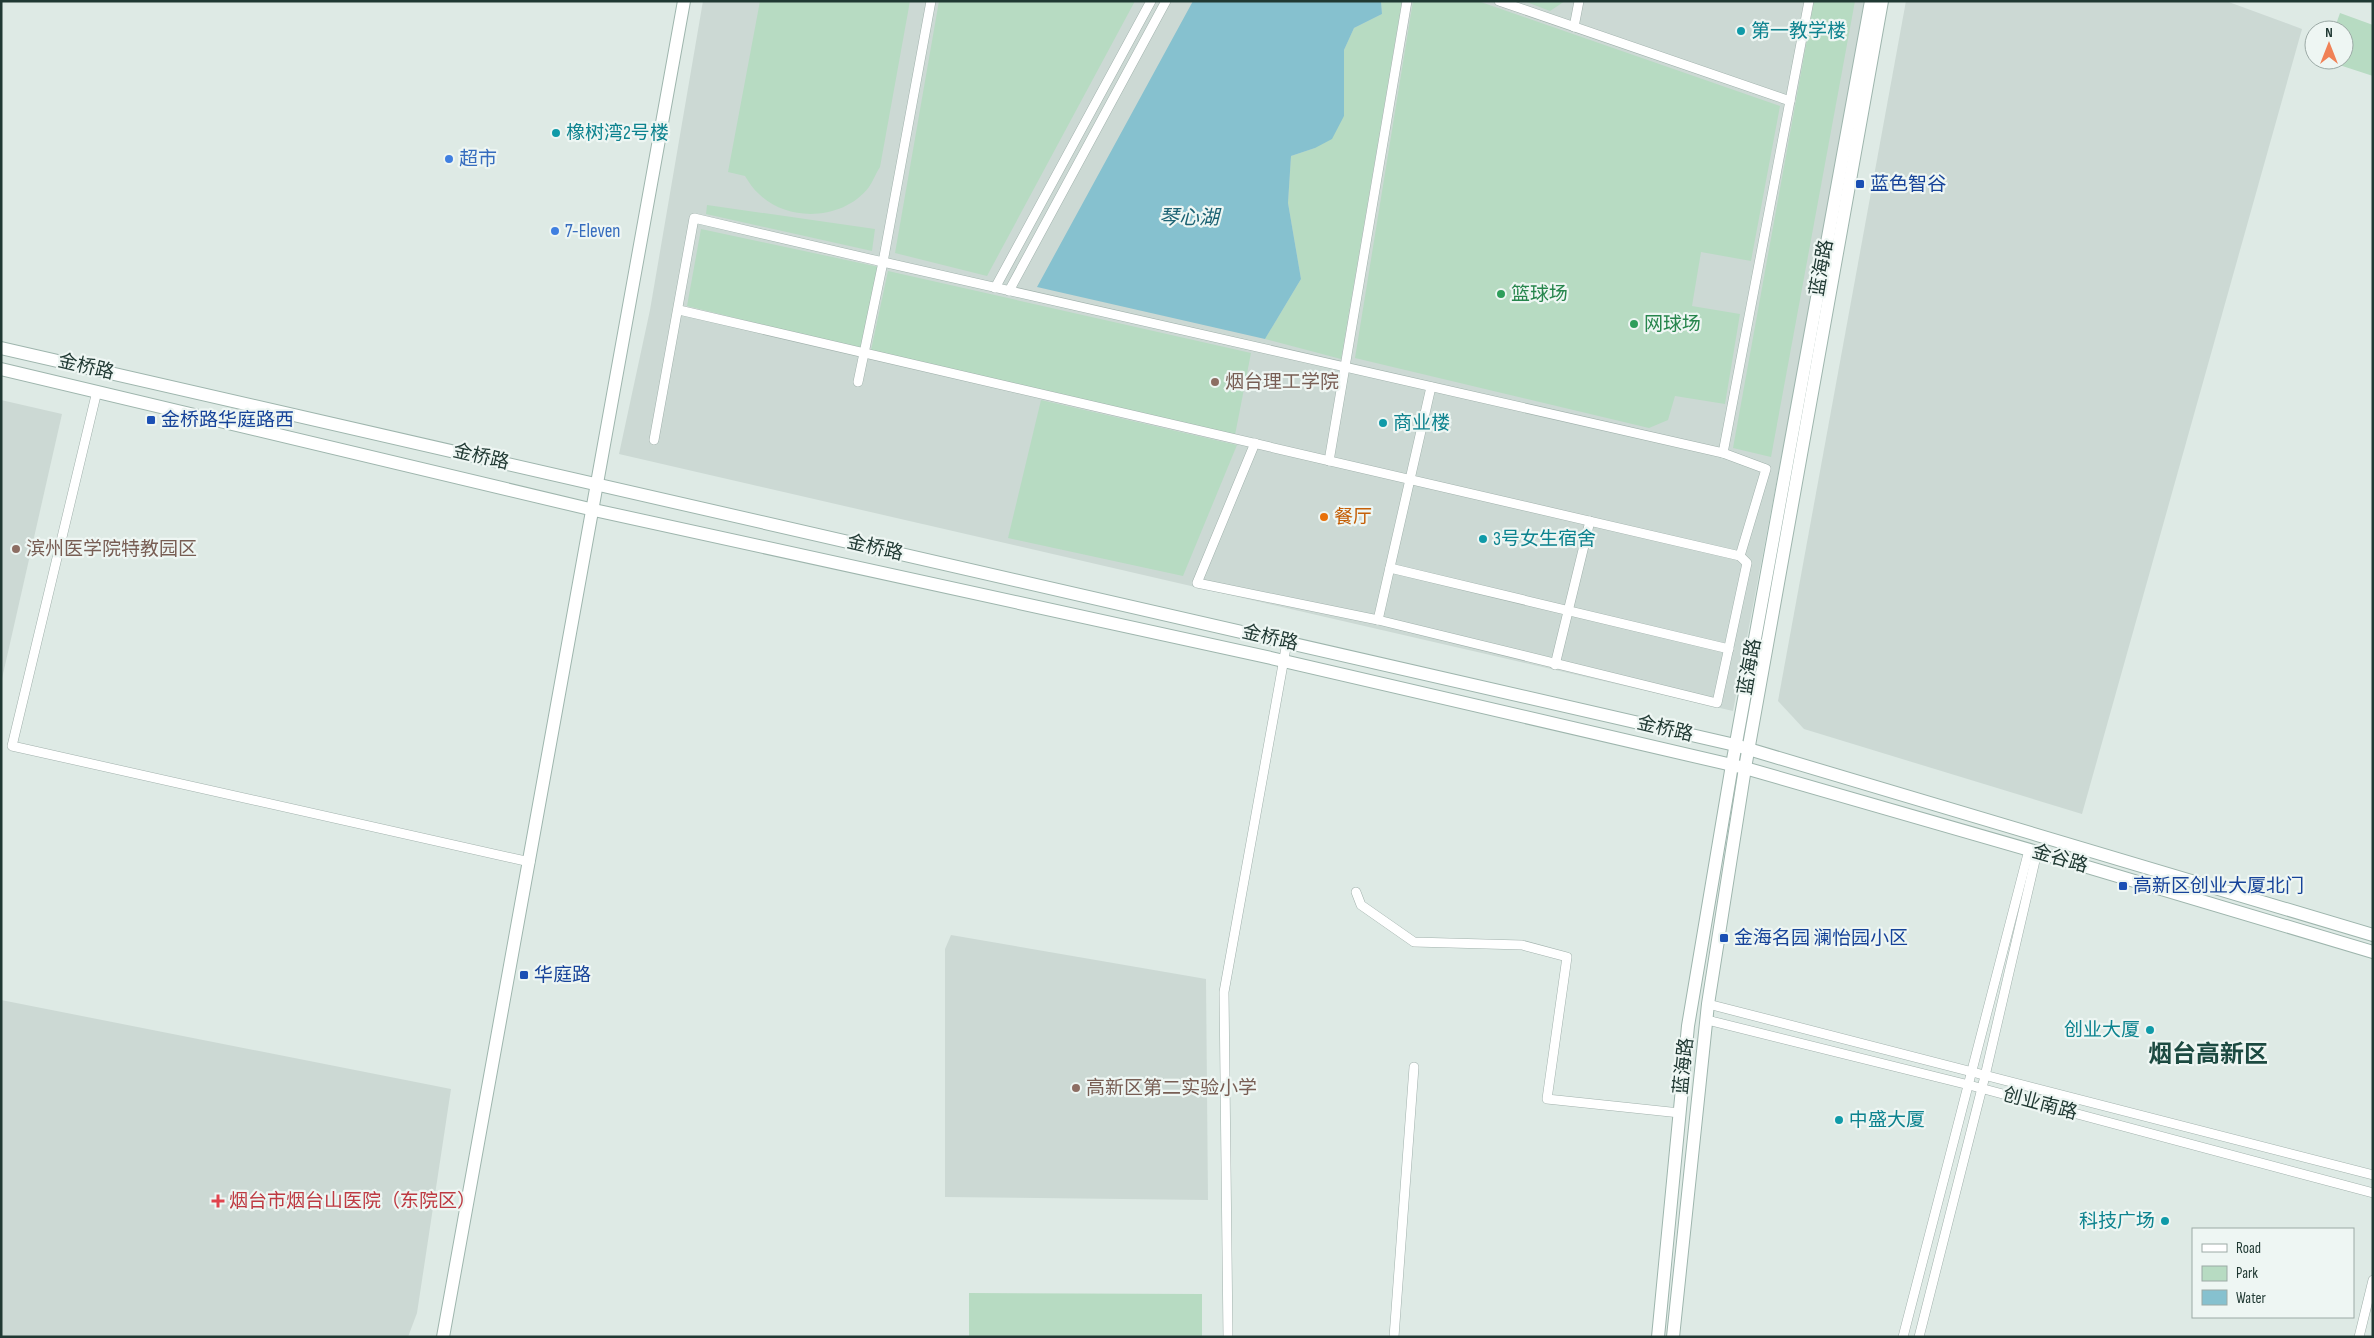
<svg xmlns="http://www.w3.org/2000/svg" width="2374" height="1338" viewBox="0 0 2374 1338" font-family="'Sofia Sans Condensed','Noto Sans SC',sans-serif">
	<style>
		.built { fill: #ccd9d4 }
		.green { fill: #b7dbc2 }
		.water { fill: #86c1cf }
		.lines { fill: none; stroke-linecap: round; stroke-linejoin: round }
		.street-casing { stroke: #a1b1ac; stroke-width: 10 }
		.secondary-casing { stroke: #9eb5ad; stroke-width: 14 }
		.street { stroke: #fff; stroke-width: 9 }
		.secondary { stroke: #fff; stroke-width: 12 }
		.culture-dot { fill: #0f9aa8; stroke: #eef6f3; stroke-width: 2 }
		.shop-dot { fill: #3f7fe0; stroke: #eef6f3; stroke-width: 2 }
		.transit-dot { fill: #1a4fb4; stroke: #eef6f3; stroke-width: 2 }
		.leisure-dot { fill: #2e9e5b; stroke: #eef6f3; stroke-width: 2 }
		.education-dot { fill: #8d6e63; stroke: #eef6f3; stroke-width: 2 }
		.food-dot { fill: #e8710a; stroke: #eef6f3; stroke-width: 2 }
		.health-dot { fill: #e0444e; stroke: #eef6f3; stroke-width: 2 }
		.labels { text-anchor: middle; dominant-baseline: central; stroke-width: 4.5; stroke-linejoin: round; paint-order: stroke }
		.culture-label { font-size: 19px; fill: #0d838f; stroke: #eef6f3; text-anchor: start }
		.shop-label { font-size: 19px; fill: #366cbe; stroke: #eef6f3; text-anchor: start }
		.transit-label { font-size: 19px; fill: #164399; stroke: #eef6f3; text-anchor: start }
		.street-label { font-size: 19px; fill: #203933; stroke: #eef6f3 }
		.leisure-label { font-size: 19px; fill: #27864d; stroke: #eef6f3; text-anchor: start }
		.education-label { font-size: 19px; fill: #785e54; stroke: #eef6f3; text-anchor: start }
		.food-label { font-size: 19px; fill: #c56008; stroke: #eef6f3; text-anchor: start }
		.health-label { font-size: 19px; fill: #be3a42; stroke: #eef6f3; text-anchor: start }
		.water-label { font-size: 20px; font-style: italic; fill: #1b6273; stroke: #eef6f3 }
		.district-label { font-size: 24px; font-weight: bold; fill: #1c4a41; stroke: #eef6f3 }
	</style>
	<rect width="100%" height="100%" fill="#deeae5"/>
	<g class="built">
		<path d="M703 1H1864L1840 148 1733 711 619 454 650 310Z"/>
		<path d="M1906 1H2226L2302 29 2082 814 1804 729 1778 701Z"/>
		<path d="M1 400 62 414 1 683Z"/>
		<path d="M951 935 1206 979 1208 1200 945 1197V949Z"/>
		<path d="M1 1000 451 1089 417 1313 408 1337H1Z"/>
	</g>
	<g class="green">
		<path d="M760 1H910L880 167C876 173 873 181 869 187 844 220 788 223 759 194 753 189 749 182 745 176L728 172Z"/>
		<path d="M939 1H1135L987 276 895 253Z"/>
		<path d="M1381 1H1402L1341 359 1265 339 1301 279 1288 203 1291 156 1315 148 1344 116V50L1354 28 1382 14Z"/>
		<path d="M1413 1H1478L1780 106 1751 261 1701 252 1692 306 1740 314 1725 404 1675 396 1668 420 1649 428 1355 358Z"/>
		<path d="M1524 1H1565L1550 11Z"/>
		<path d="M1814 1H1855L1771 457 1733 448Z"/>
		<path d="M2340 13 2373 25V76L2324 60H2344V30H2334Z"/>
		<path d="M707 205 875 229 872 251 706 214Z"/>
		<path d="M701 229 879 267 861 349 687 306Z"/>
		<path d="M888 271 1251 353 1235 435 871 350Z"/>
		<path d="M1041 400 1237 445 1183 576 1008 538Z"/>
		<path d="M969 1293 1202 1294V1337H969Z"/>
	</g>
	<path class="water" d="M1193 1H1381L1382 14 1354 28 1344 50V116L1332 139 1315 148 1291 156 1288 203 1301 279 1265 339 1037 287Z"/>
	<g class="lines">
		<g class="street-casing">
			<g id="street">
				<path d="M931 1 883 262 1723 453 1809 1"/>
				<path d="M1499 1 1790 101"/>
				<path d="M1574 27 1579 1"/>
				<path d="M995 288 1151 1"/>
				<path d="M1009 291 1166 1"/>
				<path d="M679 310 1740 556 1766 469 1723 453"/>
				<path d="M97 391 12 746 530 862"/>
				<path d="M654 440 694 218 883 262 858 382"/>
				<path d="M1255 443 1197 583 1378 620 1717 703 1747 563 1740 556"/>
				<path d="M1329 461 1407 1"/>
				<path d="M1390 568 1729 649"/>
				<path d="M1378 620 1431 387"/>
				<path d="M1555 665 1590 521"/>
				<path d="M1356 892 1361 905 1414 942 1522 945 1567 957 1547 1099 1680 1113"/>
				<path d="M1708 1004 2373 1175"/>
				<path d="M1707 1020 1969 1085 2373 1193"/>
				<path d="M1228 1337 1224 992 1287 642"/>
				<path d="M1394 1337 1414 1067"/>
				<path d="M1903 1337 2029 850"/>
				<path d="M1919 1337 1985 1076 2037 852"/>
				<path d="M2359 1337 2373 1280"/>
			</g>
		</g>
		<g class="secondary-casing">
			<g id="secondary">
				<path d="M1 348 1735 745 2373 935"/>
				<path d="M1 369 594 510 1271 658 1745 768 2037 852 2373 952"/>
				<path d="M443 1337 684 1"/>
				<path d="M1658 1337 1688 1026 1732 765 1871 1"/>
				<path d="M1673 1337 1708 1004 1745 768 1882 1"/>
			</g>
		</g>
		<use href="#street" class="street"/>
		<use href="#secondary" class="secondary"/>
	</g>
	<g class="culture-dot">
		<circle cx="1741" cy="31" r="5"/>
		<circle cx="556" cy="133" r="5"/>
		<circle cx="1383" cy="423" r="5"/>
		<circle cx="1483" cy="539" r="5"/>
		<circle cx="2150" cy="1030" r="5"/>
		<circle cx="1839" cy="1120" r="5"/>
		<circle cx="2165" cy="1221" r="5"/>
	</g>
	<g class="shop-dot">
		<circle cx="449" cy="159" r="5"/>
		<circle cx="555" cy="231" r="5"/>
	</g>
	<g class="transit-dot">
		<rect x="1855" y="179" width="10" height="10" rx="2.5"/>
		<rect x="146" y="415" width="10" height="10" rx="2.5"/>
		<rect x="2118" y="881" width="10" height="10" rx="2.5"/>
		<rect x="1719" y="933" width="10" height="10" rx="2.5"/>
		<rect x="519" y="970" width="10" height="10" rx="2.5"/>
	</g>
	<g class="leisure-dot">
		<circle cx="1501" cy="294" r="5"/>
		<circle cx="1634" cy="324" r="5"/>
	</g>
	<g class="education-dot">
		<circle cx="1215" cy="382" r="5"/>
		<circle cx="16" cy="549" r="5"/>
		<circle cx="1076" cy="1088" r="5"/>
	</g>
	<circle class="food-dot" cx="1324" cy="517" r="5"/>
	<path class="health-dot" d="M215.5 1193.5h5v5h5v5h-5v5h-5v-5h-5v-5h5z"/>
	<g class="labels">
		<g class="culture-label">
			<text x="1751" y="31">第一教学楼</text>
			<text x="566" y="133">橡树湾2号楼</text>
			<text x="1393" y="423">商业楼</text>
			<text x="1493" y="539">3号女生宿舍</text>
			<text x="2140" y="1030" text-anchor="end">创业大厦</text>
			<text x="1849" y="1120">中盛大厦</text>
			<text x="2155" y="1221" text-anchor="end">科技广场</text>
		</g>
		<g class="shop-label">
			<text x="459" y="159">超市</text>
			<text x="565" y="231">7-Eleven</text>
		</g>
		<g class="transit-label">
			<text x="1870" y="184">蓝色智谷</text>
			<text x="161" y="420">金桥路华庭路西</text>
			<text x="2133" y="886">高新区创业大厦北门</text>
			<text x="1734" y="938">金海名园 澜怡园小区</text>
			<text x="534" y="975">华庭路</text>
		</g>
		<g class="street-label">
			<text transform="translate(1822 268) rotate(-80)">蓝海路</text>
			<text transform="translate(86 367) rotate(13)">金桥路</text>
			<text transform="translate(481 457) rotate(13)">金桥路</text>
			<text transform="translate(875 548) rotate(13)">金桥路</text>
			<text transform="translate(1270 638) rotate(13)">金桥路</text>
			<text transform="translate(1750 667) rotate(-80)">蓝海路</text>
			<text transform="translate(1665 729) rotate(13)">金桥路</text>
			<text transform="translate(2060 859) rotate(16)">金谷路</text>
			<text transform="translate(1684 1066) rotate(-84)">蓝海路</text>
			<text transform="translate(2040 1104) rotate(15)">创业南路</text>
		</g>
		<g class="leisure-label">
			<text x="1511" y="294">篮球场</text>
			<text x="1644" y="324">网球场</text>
		</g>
		<g class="education-label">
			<text x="1225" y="382">烟台理工学院</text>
			<text x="26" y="549">滨州医学院特教园区</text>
			<text x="1086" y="1088">高新区第二实验小学</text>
		</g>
		<g class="food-label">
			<text x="1334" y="517">餐厅</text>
		</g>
		<g class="health-label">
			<text x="229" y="1201">烟台市烟台山医院（东院区）</text>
		</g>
		<g class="water-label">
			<text x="1189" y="218">琴心湖</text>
		</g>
		<g class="district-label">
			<text x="2208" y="1054">烟台高新区</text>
		</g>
	</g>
	<rect width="2374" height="1338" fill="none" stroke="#203933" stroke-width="5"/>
	<rect x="2192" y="1228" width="162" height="90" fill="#eef6f3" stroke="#9caaa6"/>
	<rect x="2202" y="1244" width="25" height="8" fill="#ffffff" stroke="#9caaa6"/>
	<text x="2236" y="1253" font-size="15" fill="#203933">Road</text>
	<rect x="2202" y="1266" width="25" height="15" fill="#b7dbc2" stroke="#9caaa6"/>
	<text x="2236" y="1278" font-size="15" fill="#203933">Park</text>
	<rect x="2202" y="1290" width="25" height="15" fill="#86c1cf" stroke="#9caaa6"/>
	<text x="2236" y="1303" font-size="15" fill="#203933">Water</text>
	<g transform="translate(2329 45)"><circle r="24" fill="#eef6f3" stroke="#9caaa6"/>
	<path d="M0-4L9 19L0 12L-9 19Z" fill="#f08156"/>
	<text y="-8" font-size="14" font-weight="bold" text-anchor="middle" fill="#203933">N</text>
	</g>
</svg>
